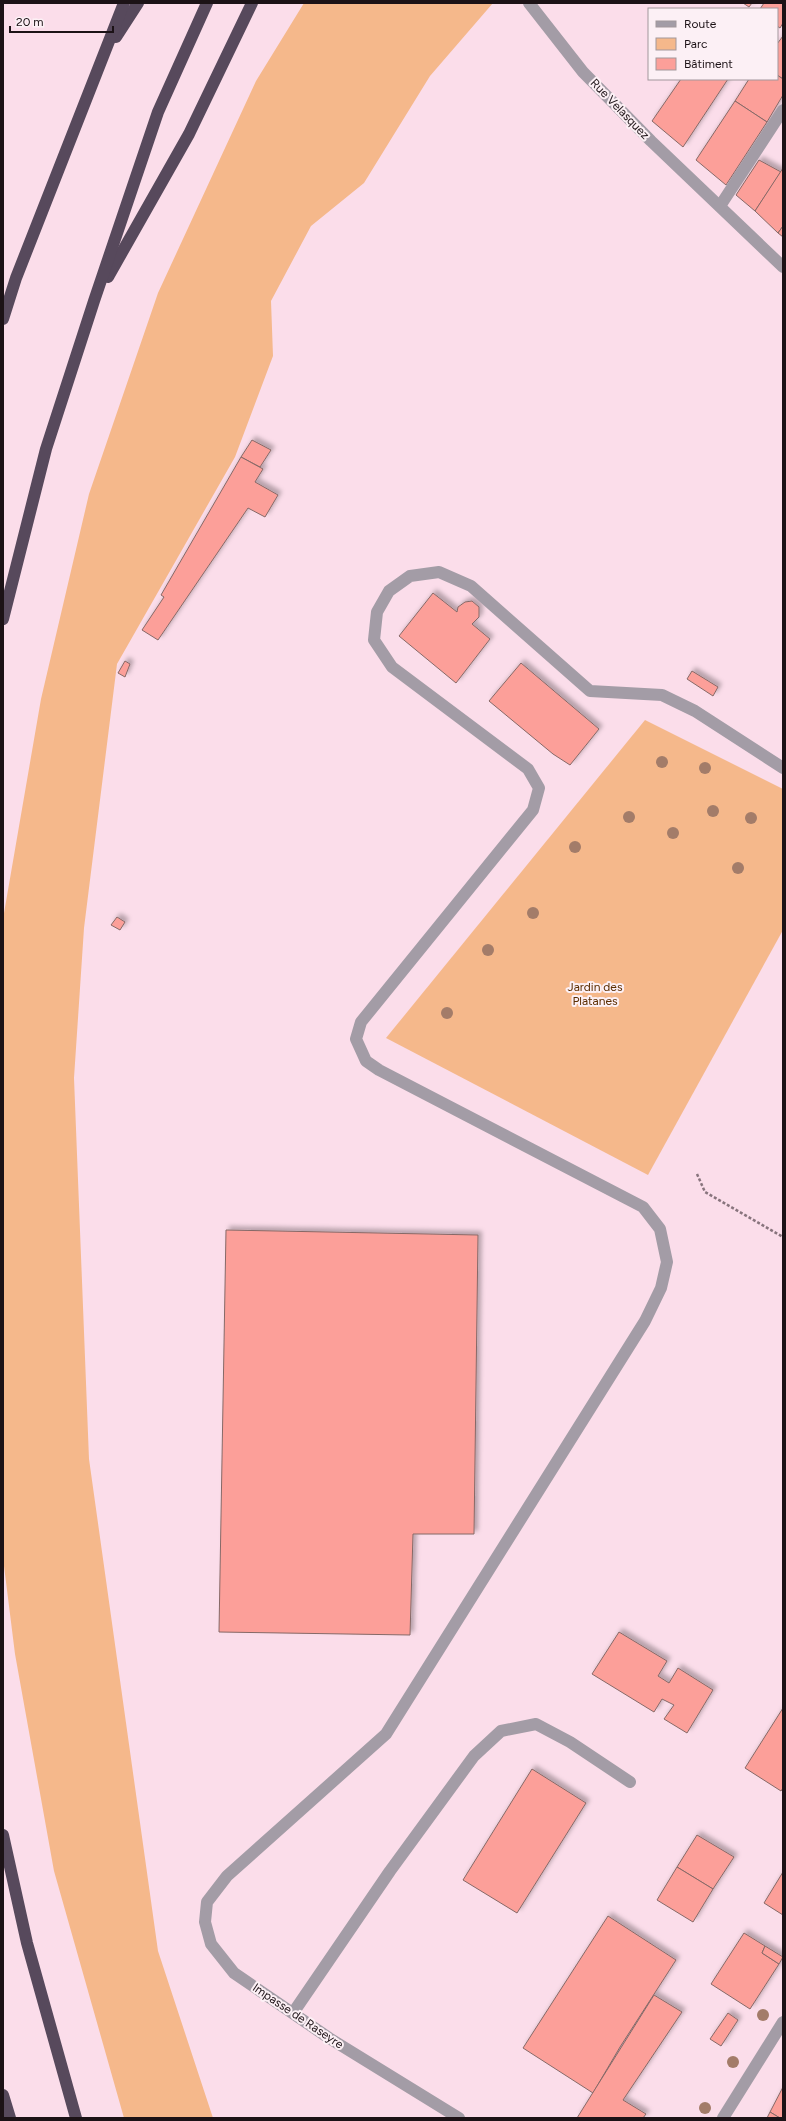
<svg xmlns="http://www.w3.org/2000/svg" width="786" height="2121" viewBox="0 0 786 2121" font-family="Figtree,sans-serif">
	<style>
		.green { fill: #f5b88b }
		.building { fill: #fc9f99; stroke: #866967; filter: url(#shadow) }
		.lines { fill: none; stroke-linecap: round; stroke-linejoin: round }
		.path { stroke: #88747d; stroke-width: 2.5; stroke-dasharray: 3 2; stroke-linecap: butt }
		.minor { stroke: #a39ca6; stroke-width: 12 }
		.highway { stroke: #57495c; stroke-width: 12 }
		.tree { fill: #a37c69 }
		.labels { text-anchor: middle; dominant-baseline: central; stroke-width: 4; stroke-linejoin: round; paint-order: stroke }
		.street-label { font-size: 12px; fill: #1c1216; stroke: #fcf0f5 }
		.park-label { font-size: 12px; fill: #5b2d00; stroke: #fcf0f5 }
	</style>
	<defs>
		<filter id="shadow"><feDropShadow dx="3.5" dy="-3.5" stdDeviation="2" flood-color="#0004"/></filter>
	</defs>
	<rect width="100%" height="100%" fill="#fbddea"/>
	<g class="green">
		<path d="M304 3H493L430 76 364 183 311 226 271 301 273 356 235 457 117 664 84 928 74 1078 89 1459 158 1951 213 2118H124L54 1871 15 1654 3 1558V919L41 699 89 494 158 293 256 81Z"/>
		<path d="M645 720 783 789V930L648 1175 386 1038Z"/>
	</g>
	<g class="building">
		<path d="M743 3H752L749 7Z"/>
		<path d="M764 3H783V23L780 28 777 26V9H760Z"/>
		<path d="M783 36V79L777 75V44Z"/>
		<path d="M777 75 783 79V95L767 122 735 101 749 79H777Z"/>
		<path d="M681 79H728L683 147 652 121Z"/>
		<path d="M735 101 767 122 726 185 696 160Z"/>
		<path d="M759 160 781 172 755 211 736 195Z"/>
		<path d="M783 168V226L778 233 755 211Z"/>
		<path d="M783 226V237L778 233Z"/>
		<path d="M252 440 271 450 260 467 241 457Z"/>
		<path d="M241 457 263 469 255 482 278 495 265 517 248 508 158 640 142 630 164 597 161 595Z"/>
		<path d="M433 593 457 612 458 607 465 602 472 601 479 607V617L472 624 490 639 456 683 399 636Z"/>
		<path d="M125 661 130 664 125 677 118 673Z"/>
		<path d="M521 663 599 729 570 765 553 754 489 701Z"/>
		<path d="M692 671 718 687 713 696 687 679Z"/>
		<path d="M117 917 125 922 120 930 111 925Z"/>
		<path d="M226 1230 478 1235 474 1534H413L410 1635 219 1632Z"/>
		<path d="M619 1632 667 1661 658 1676 669 1683 678 1668 713 1690 687 1733 664 1719 674 1705 662 1699 654 1712 592 1674Z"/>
		<path d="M783 1708V1788L781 1791 745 1768Z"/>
		<path d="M532 1769 586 1803 517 1913 463 1880Z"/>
		<path d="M697 1835 734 1857 713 1889 677 1867Z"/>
		<path d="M677 1867 713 1889 693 1922 657 1900Z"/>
		<path d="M783 1872V1915L764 1903Z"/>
		<path d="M608 1916 676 1960 620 2047 593 2093 523 2048Z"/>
		<path d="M744 1933 765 1946 762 1953 779 1964 750 2009 711 1984Z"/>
		<path d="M765 1946 783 1957 779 1964 762 1953Z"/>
		<path d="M654 1995 682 2012 623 2100 646 2114 643 2118H577Z"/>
		<path d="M728 2013 738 2020 721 2046 710 2039Z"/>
		<path d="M783 2087V2118H780L770 2112Z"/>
		<path d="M770 2112 780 2118H767Z"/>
	</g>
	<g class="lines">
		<path class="path" d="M697 1174 705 1192 783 1237"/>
		<g class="minor">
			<path d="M529 3 583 72 651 141 783 267"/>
			<path d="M720 206 783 110"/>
			<path d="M293 2013 390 1871 474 1756 501 1731 536 1724 570 1742 630 1782"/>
			<path d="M459 2118 329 2038 234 1973 211 1944 205 1922 207 1902 227 1876 386 1734 645 1321 661 1288 667 1262 660 1229 643 1207 379 1070 366 1061 356 1039 361 1022 533 810 539 788 528 769 392 667 374 640 377 612 389 591 410 576 439 572 471 586 590 691 662 695 695 711 783 768"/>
			<path d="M723 2118 783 2022"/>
		</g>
		<g class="highway">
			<path d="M116 37 138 3"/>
			<path d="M108 277 189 134 252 3"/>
			<path d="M3 319 16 278 124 3"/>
			<path d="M3 619 46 449 94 301 158 112 207 3"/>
			<path d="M3 1835 27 1943 76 2118"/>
			<path d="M3 2095 10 2118"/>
		</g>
	</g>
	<g class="tree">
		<circle cx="662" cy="762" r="6"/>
		<circle cx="705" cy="768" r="6"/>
		<circle cx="713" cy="811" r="6"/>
		<circle cx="629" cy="817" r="6"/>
		<circle cx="751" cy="818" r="6"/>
		<circle cx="673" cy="833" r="6"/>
		<circle cx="575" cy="847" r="6"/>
		<circle cx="738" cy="868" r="6"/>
		<circle cx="533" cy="913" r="6"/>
		<circle cx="488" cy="950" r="6"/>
		<circle cx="447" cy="1013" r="6"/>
		<circle cx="763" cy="2015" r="6"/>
		<circle cx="733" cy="2062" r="6"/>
		<circle cx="705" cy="2108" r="6"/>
	</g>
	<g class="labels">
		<g class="street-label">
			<text transform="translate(620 109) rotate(46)">Rue Velasquez</text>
			<text transform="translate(298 2016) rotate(34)">Impasse de Raseyre</text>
		</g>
		<g class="park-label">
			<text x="595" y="987">Jardin des<tspan x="595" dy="14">Platanes</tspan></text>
		</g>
	</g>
	<rect width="786" height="2121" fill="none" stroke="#1c1216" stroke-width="8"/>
	<rect x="648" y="8" width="130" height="72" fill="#fcf0f5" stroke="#a2979c"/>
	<rect x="656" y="21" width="20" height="6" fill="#a39ca6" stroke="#a2979c"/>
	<text x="684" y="28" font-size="12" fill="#1c1216">Route</text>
	<rect x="656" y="38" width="20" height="12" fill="#f5b88b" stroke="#a2979c"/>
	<text x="684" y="48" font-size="12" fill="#1c1216">Parc</text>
	<rect x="656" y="58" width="20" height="12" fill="#fc9f99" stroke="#a2979c"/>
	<text x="684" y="68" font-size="12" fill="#1c1216">Bâtiment</text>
	<path d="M10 26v6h103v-6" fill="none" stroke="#1c1216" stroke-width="2"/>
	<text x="16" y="26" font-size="12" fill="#1c1216" stroke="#fcf0f5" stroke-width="3" paint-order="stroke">20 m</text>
</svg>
